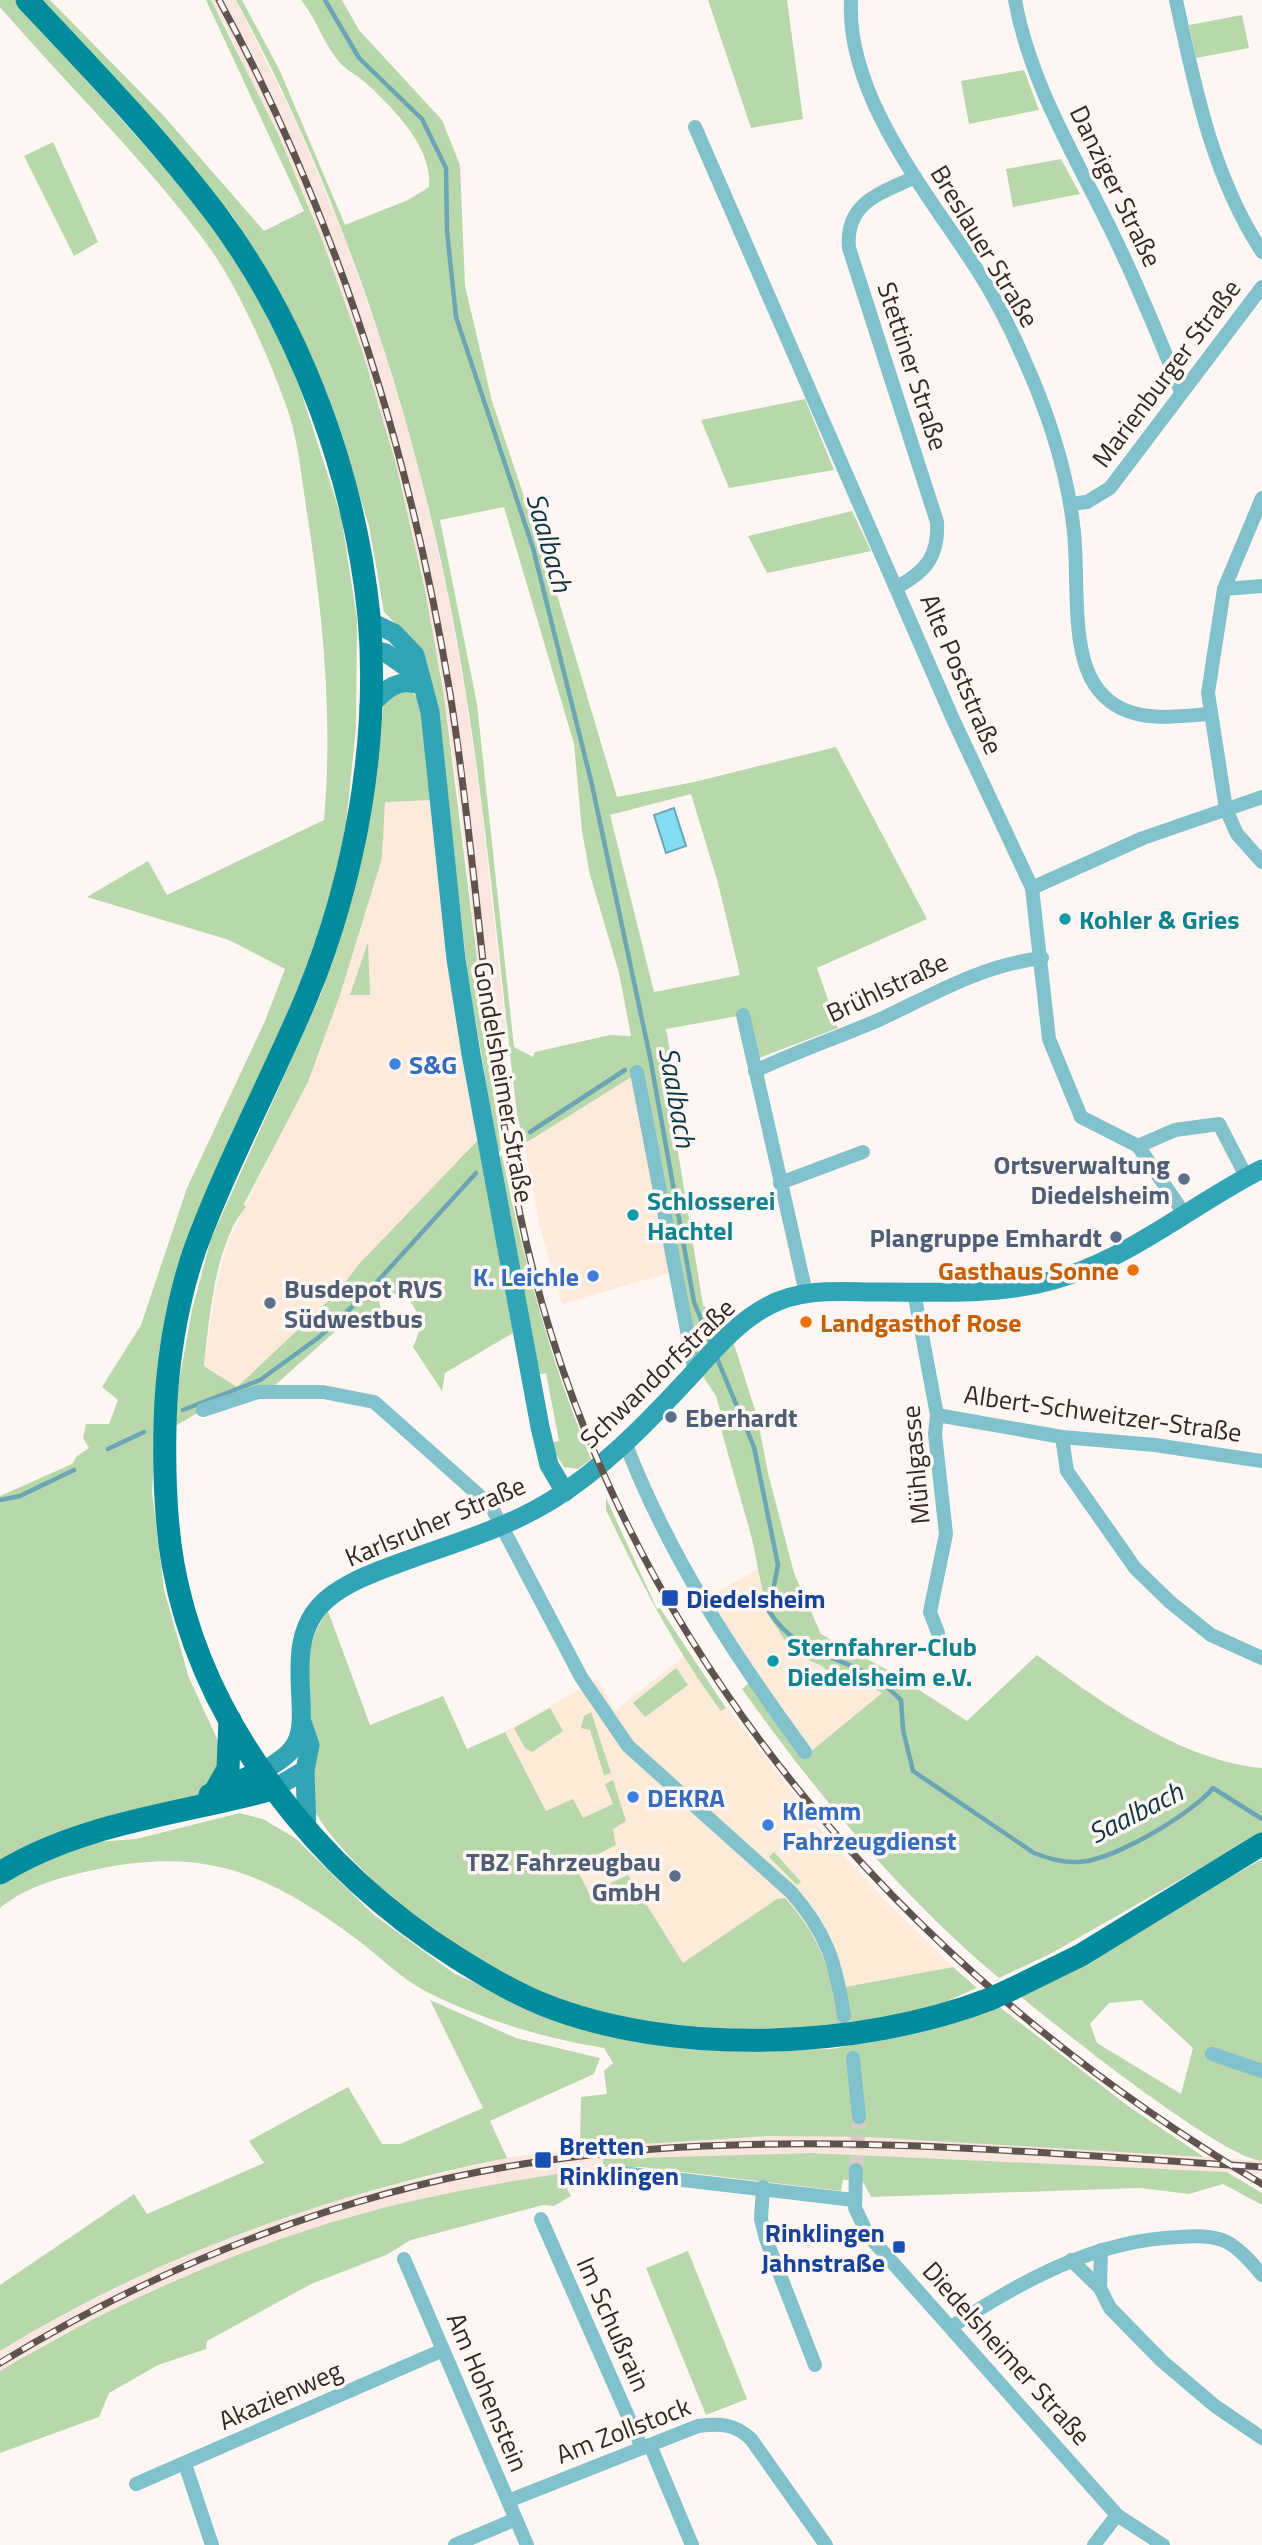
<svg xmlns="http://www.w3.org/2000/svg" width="1262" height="2545" viewBox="0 0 1262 2545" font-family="'Titillium Web',sans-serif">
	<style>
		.commercial { fill: #fdeada }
		.industrial { fill: #fcebd9 }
		.built { fill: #f9e6df }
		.green { fill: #b8d8ab; fill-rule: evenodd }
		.water { fill: #84ddf2; stroke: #6ca6b4; stroke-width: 2 }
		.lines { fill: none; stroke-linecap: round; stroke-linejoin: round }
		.stream { stroke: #6ca6b4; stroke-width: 4.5 }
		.street-tunnel { stroke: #d6cdc9; stroke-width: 14; stroke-dasharray: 14 7; stroke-linecap: butt }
		.street { stroke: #80c1cc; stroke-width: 14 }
		.secondary { stroke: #31a5b6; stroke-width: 19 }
		.primary { stroke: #008c9d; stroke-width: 23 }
		.rail-casing { stroke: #5f534e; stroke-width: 7 }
		.rail { stroke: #fef6f3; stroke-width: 4.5; stroke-dasharray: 13; stroke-linecap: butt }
		.primary-bridge { stroke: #008c9d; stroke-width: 23 }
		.culture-dot { fill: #0f9aa8; stroke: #fef6f3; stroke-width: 2.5 }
		.shop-dot { fill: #3f7fe0; stroke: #fef6f3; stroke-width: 2.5 }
		.service-dot { fill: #5c6f8a; stroke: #fef6f3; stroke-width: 2.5 }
		.food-dot { fill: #e8710a; stroke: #fef6f3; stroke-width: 2.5 }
		.transit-dot { fill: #1a4fb4; stroke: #fef6f3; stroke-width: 2.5 }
		.labels { text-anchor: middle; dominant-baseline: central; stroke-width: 7; stroke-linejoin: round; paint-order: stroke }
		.street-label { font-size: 26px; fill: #352722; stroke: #fef6f3 }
		.culture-label { font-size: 26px; font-weight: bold; fill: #0d838f; stroke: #fef6f3; text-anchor: start }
		.shop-label { font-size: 26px; font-weight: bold; fill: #366cbe; stroke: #fef6f3; text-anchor: start }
		.service-label { font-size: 26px; font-weight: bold; fill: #4e5e75; stroke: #fef6f3; text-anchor: end }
		.food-label { font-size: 26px; font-weight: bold; fill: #c56008; stroke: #fef6f3; text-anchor: end }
		.transit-label { font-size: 26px; font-weight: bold; fill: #164399; stroke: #fef6f3; text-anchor: start }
		.water-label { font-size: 28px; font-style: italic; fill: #0c3740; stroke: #fef6f3 }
	</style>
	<rect width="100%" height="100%" fill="#fef6f3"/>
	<g class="commercial">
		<path d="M434 800 479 1139 359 1264 338 1293 237 1387 204 1366 215 1291 227 1244 320 1052 382 858 385 802Z"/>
		<path d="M641 1071 682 1269 562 1304 539 1223 524 1144Z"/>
	</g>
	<g class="industrial">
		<path d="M758 1569 767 1613 809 1662 822 1666 841 1685 860 1682 882 1693 809 1753 706 1598Z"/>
		<path d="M683 1657 721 1710 727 1707 818 1826 884 1899 953 1967 833 1989 785 1898 777 1899 683 1964 628 1875 588 1893 505 1732 597 1679 615 1711Z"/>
	</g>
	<g class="built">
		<path d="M211 0H236L297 124 343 234 382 344 416 458 446 585 465 692 481 803 507 1038 486 1041 460 805 444 696 425 590 396 464 362 350 323 242 229 33Z"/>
		<path d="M768 2136 869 2137 1083 2148 1262 2161V2174L811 2153 603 2159V2167L446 2194 365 2212 304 2231 153 2290 50 2341 0 2371V2351L45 2323 126 2282 225 2237 353 2194 507 2158 580 2148Z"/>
	</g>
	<g class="green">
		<path d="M0 0H15L217 227 266 311 295 373 341 516 357 618 356 728 346 824 335 876 306 975 192 1224 156 1431 152 1492 164 1590 189 1678 220 1745 221 1770 199 1796 0 1866V1496L72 1464 77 1456 89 1448 83 1438 86 1424H109L118 1400 102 1387 141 1325 187 1188 265 1021 285 969 229 940 87 897 148 861 167 895 324 820C333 717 323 615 307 513 302 481 299 446 289 414 272 364 240 290 209 247 148 163 68 86 0 7Z"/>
		<path d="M40 0H50L162 114 264 231 304 211 206 0H211L278 134 323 242 362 350 396 464 425 590 444 696 501 1150 498 1153 467 969 440 724 399 627 384 612 369 526 336 421 295 327 262 262 232 215Z"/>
		<path d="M236 0H242L280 71 345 225 408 200 429 187C433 148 394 109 367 84 359 76 349 72 341 64 324 46 317 19 301 0H342L359 30 442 120 460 165 465 286 492 401 558 598 617 797 694 782 836 747 927 919 817 968 838 1028 759 1058 749 1014 666 1029 680 1107 671 1109 703 1305 731 1327 699 1361 641 1071 524 1144 517 1114C496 938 482 758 446 584 403 382 335 182 236 0ZM504 507 574 744 582 831 590 875 619 973 631 1036 610 1035 535 1052 533 1057 514 1047 477 704 440 520ZM691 794 718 883 740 975 654 992 610 815Z"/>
		<path d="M708 0H787L803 119 751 128Z"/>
		<path d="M1242 15 1249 48 1196 58 1189 25Z"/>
		<path d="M1024 70 1039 110 969 124 961 81Z"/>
		<path d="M53 142 98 242 74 256 24 156Z"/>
		<path d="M1061 159 1080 194 1013 207 1006 169Z"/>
		<path d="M805 399 834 470 729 488 701 420Z"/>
		<path d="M852 511 871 551 767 573 748 536Z"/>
		<path d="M412 692 419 700 434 800 385 802 382 858 340 995 308 1082 244 1204 246 1207C215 1242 209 1320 204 1366L237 1387 338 1292 359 1264 479 1139 513 1333 445 1373 442 1391 413 1347C425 1321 420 1315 404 1293L378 1296 383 1318 339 1328 264 1395 203 1410 175 1426 177 1393 192 1310 211 1239 321 994 371 802 384 703 391 693Z"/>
		<path d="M368 942 370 995H350Z"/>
		<path d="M502 1155C523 1258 550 1361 591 1459L578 1469 564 1467 549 1443 559 1441 546 1373 536 1375 499 1157Z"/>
		<path d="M733 1341 757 1416 768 1473 794 1573 821 1634 893 1673 967 1721 1037 1655C1100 1702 1182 1761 1262 1768V1833L1050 1954 999 1978C900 1895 817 1794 742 1689L755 1678 809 1753 882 1693 860 1682 842 1685 822 1666 794 1654 767 1613 752 1539 719 1422 722 1417 716 1396 702 1375Z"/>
		<path d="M606 1498 657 1609 660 1608 726 1708 721 1711C674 1648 640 1580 606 1510Z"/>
		<path d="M328 1611 370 1725 443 1696 467 1749 505 1732 546 1811 573 1799 583 1818 613 1804 605 1784 613 1780 626 1821 613 1829 616 1845 575 1866 589 1893 628 1875 683 1963 777 1899 785 1898C812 1929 822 1949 834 1989L953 1967 977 1988C958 1996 938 2006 918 2011 809 2038 648 2036 543 1994 486 1971 437 1938 392 1898 372 1880 321 1831 313 1806 308 1789 312 1755 311 1737 310 1689 297 1653 328 1611Z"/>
		<path d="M676 1668 688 1685 645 1717 633 1703Z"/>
		<path d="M550 1708 563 1731 532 1752 525 1748 514 1728Z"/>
		<path d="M591 1712 611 1773 604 1775 590 1730 581 1728 584 1716Z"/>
		<path d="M240 1813 263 1819 295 1838 374 1915 455 1974 574 2027 609 2034 741 2048 832 2049 927 2030 997 2005 1128 2106 1204 2157 869 2137 768 2136 580 2148 581 2097 607 2094 604 2071 613 2063 604 2048C543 2038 483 2020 427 1992 403 1980 380 1957 359 1941 273 1877 212 1847 103 1868 67 1876 29 1884 0 1908V1883L83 1843 136 1839Z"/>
		<path d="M774 1852 801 1882 797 1885 769 1857Z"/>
		<path d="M1262 1859V2161C1222 2158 1057 2027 1019 1995ZM1141 2000 1193 2048 1181 2094 1097 2043 1090 2024 1109 2003Z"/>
		<path d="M430 2000 516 2038 600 2058 594 2074 490 2121 507 2158C328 2194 156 2255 0 2351V2285L134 2194 147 2214 264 2163 249 2141 348 2087 382 2144H400L483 2108Z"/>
		<path d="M811 2153 1227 2172 1262 2193V2205L1223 2184 1189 2194 1140 2188 871 2197 862 2180H843L841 2191 641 2167H603L567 2189 571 2196 554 2206 543 2205 411 2240 386 2255 311 2284 207 2341 206 2349 158 2365 109 2393 99 2417 0 2453V2371C110 2305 240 2247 364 2213 442 2192 523 2179 603 2167V2159Z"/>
		<path d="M688 2251 747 2399 706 2415 646 2268Z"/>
	</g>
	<path class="water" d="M674 808 686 846 666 853 654 815Z"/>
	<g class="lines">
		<g class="stream">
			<path d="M325 0 359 58 422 119 446 168 447 231 456 317 533 548 592 785 650 1057 694 1302 711 1344"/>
			<path d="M530 1132 625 1070"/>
			<path d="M716 1356 754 1447 778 1565 769 1611C797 1656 841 1655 880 1681 887 1686 894 1694 901 1700L903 1730 913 1771 1034 1853C1048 1858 1062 1863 1077 1862 1111 1862 1192 1814 1213 1788L1262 1819"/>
			<path d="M183 1410 260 1380 318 1338 366 1294 476 1173"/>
			<path d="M108 1449 144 1432"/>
			<path d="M0 1500 20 1496 74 1470"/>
		</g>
		<path class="street-tunnel" d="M856 2170 859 2117"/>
		<g class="street">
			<path d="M851 0C846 96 927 192 976 268 994 296 1010 327 1023 357 1047 410 1066 466 1073 524 1080 569 1069 647 1095 685 1121 725 1168 717 1210 714"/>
			<path d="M1015 0C1030 83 1075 156 1111 230 1137 283 1159 337 1181 392"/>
			<path d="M1176 0C1195 88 1212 175 1262 252"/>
			<path d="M695 127 952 717 1032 888 1049 1039 1081 1117 1138 1146 1185 1215"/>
			<path d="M1262 498 1224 589 1208 693 1226 809 1237 834 1262 862"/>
			<path d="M1070 504 1087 502 1110 488 1262 287"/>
			<path d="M897 587C927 571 939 555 937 522L849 248C845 203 879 194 915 177"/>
			<path d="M1224 589 1262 586"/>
			<path d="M1032 888 1143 838 1262 797"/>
			<path d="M743 1015 806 1293"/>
			<path d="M755 1071C796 1052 839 1037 881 1019 934 994 982 965 1042 958"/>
			<path d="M637 1072 695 1372"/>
			<path d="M1138 1146 1175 1130 1219 1124 1246 1176"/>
			<path d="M780 1183 863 1152"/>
			<path d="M914 1292 937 1415 935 1434 946 1534 930 1612 938 1633"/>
			<path d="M203 1410 258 1392H323L374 1402 381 1408 491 1506 581 1677 628 1746 791 1892C827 1933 836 1963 844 2016"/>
			<path d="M937 1415 1062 1437 1155 1445 1262 1461"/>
			<path d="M1062 1437 1067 1471 1135 1568 1170 1602 1211 1635 1262 1658"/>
			<path d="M625 1442C668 1555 734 1655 805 1752"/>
			<path d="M1212 2054 1262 2071"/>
			<path d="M853 2058 859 2117"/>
			<path d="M856 2170 855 2208 868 2235 1117 2515 1163 2545"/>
			<path d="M613 2172 854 2200"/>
			<path d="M763 2187 761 2219 766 2239 815 2365"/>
			<path d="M541 2219 642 2448"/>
			<path d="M404 2259 527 2545"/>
			<path d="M1071 2260 1100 2288 1110 2308 1162 2361 1215 2406 1262 2438"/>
			<path d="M1100 2288 1101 2250"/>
			<path d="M951 2327C1020 2282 1094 2240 1179 2237 1195 2236 1212 2235 1227 2242 1241 2250 1252 2263 1262 2275"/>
			<path d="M650 2445 692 2545"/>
			<path d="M185 2464 212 2545"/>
			<path d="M136 2484 443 2350"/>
			<path d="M508 2501 698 2426C720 2423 735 2424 751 2439L826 2545"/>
			<path d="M455 2545 516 2519"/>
			<path d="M1094 2545 1117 2515"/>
		</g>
		<g class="secondary">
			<path d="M369 621 394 633 415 655 430 712 456 959 471 1054 540 1427 549 1465 565 1492"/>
			<path d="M370 649 386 653 419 676"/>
			<path d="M369 707C385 690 398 676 423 686"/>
			<path d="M305 1770 307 1832"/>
			<path d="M262 1772C272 1765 285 1759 292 1749 318 1719 276 1644 326 1600 348 1581 378 1571 405 1561 454 1543 507 1528 552 1500 602 1469 644 1426 684 1383 709 1356 735 1323 768 1306 802 1287 842 1292 880 1292 932 1292 986 1295 1038 1284 1122 1266 1187 1207 1262 1169"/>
			<path d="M273 1789 305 1770 310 1745 302 1722"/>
		</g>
		<g class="primary">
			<path d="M27 0C93 70 161 141 219 218 302 331 355 477 369 616 380 742 355 879 307 996 272 1079 226 1165 195 1249 176 1304 166 1368 165 1426 164 1473 165 1518 173 1564 202 1726 320 1872 457 1958 484 1975 512 1992 542 2004 673 2057 860 2049 990 1999"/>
			<path d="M215 1792 228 1769 230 1720"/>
			<path d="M210 1795 262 1772"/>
			<path d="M0 1873C82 1822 182 1814 273 1789"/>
			<path d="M1012 1989 1081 1955 1262 1844"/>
		</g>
		<g class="rail-casing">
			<g id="rail">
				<path d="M219 0C336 215 410 452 450 693 478 868 485 1046 521 1219 611 1640 900 1969 1262 2184"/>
				<path d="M0 2363C164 2263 352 2188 543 2161 780 2126 1024 2153 1262 2167"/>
			</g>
		</g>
		<use href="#rail" class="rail"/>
		<path class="primary-bridge" d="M990 1999 1012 1989"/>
	</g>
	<g class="culture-dot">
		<circle cx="1065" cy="919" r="7"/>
		<circle cx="633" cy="1215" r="7"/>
		<circle cx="773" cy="1661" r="7"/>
	</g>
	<g class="shop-dot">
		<circle cx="395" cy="1064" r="7"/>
		<circle cx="593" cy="1276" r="7"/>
		<circle cx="633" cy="1797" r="7"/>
		<circle cx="768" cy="1825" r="7"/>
	</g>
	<g class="service-dot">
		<circle cx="1184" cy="1179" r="7"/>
		<circle cx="1116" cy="1237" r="7"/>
		<circle cx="270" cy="1303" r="7"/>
		<circle cx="671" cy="1417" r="7"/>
		<circle cx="675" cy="1876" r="7"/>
	</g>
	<g class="food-dot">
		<circle cx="1133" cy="1270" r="7"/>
		<circle cx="806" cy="1322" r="7"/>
	</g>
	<g class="transit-dot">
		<rect x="661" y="1589" width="18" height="18" rx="3.5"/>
		<rect x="534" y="2151" width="18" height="18" rx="3.5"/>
		<rect x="892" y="2240" width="14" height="14" rx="3.5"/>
	</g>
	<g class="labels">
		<g class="street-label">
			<text transform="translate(1116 186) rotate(64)">Danziger Straße</text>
			<text transform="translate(985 246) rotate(59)">Breslauer Straße</text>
			<text transform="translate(913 366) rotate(72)">Stettiner Straße</text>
			<text transform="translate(1166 373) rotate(-53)">Marienburger Straße</text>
			<text transform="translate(962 674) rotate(67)">Alte Poststraße</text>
			<text transform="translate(887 987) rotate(-25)">Brühlstraße</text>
			<text transform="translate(504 1082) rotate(80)">Gondelsheimer Straße</text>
			<text transform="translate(657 1373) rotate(-44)">Schwandorfstraße</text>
			<text transform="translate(1103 1413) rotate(8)">Albert-Schweitzer-Straße</text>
			<text transform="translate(915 1465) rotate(-95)">Mühlgasse</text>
			<text transform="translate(435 1521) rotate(-23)">Karlsruher Straße</text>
			<text transform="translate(614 2324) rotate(66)">Im Schußrain</text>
			<text transform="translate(1007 2353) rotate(48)">Diedelsheimer Straße</text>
			<text transform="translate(488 2392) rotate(67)">Am Hohenstein</text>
			<text transform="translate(280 2395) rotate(-24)">Akazienweg</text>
			<text transform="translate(623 2430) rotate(-21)">Am Zollstock</text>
		</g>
		<g class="culture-label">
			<text x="1079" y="919">Kohler &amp; Gries</text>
			<text x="647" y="1200">Schlosserei<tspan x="647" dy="30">Hachtel</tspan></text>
			<text x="787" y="1646">Sternfahrer-Club<tspan x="787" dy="30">Diedelsheim e.V.</tspan></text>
		</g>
		<g class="shop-label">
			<text x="409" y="1064">S&amp;G</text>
			<text x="579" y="1276" text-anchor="end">K. Leichle</text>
			<text x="647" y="1797">DEKRA</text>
			<text x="782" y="1810">Klemm<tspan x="782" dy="30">Fahrzeugdienst</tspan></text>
		</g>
		<g class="service-label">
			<text x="1170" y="1164">Ortsverwaltung<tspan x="1170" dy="30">Diedelsheim</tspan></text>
			<text x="1102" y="1237">Plangruppe Emhardt</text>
			<text x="284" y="1288" text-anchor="start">Busdepot RVS<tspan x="284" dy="30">Südwestbus</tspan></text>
			<text x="685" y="1417" text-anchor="start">Eberhardt</text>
			<text x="661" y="1861">TBZ Fahrzeugbau<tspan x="661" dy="30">GmbH</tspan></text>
		</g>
		<g class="food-label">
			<text x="1119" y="1270">Gasthaus Sonne</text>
			<text x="820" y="1322" text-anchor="start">Landgasthof Rose</text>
		</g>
		<g class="transit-label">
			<text x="686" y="1598">Diedelsheim</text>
			<text x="559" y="2145">Bretten<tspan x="559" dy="30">Rinklingen</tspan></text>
			<text x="885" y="2232" text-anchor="end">Rinklingen<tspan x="885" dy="30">Jahnstraße</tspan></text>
		</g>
		<g class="water-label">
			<text transform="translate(550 542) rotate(74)">Saalbach</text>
			<text transform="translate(678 1097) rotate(80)">Saalbach</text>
			<text transform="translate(1135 1812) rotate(-27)">Saalbach</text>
		</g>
	</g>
</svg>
